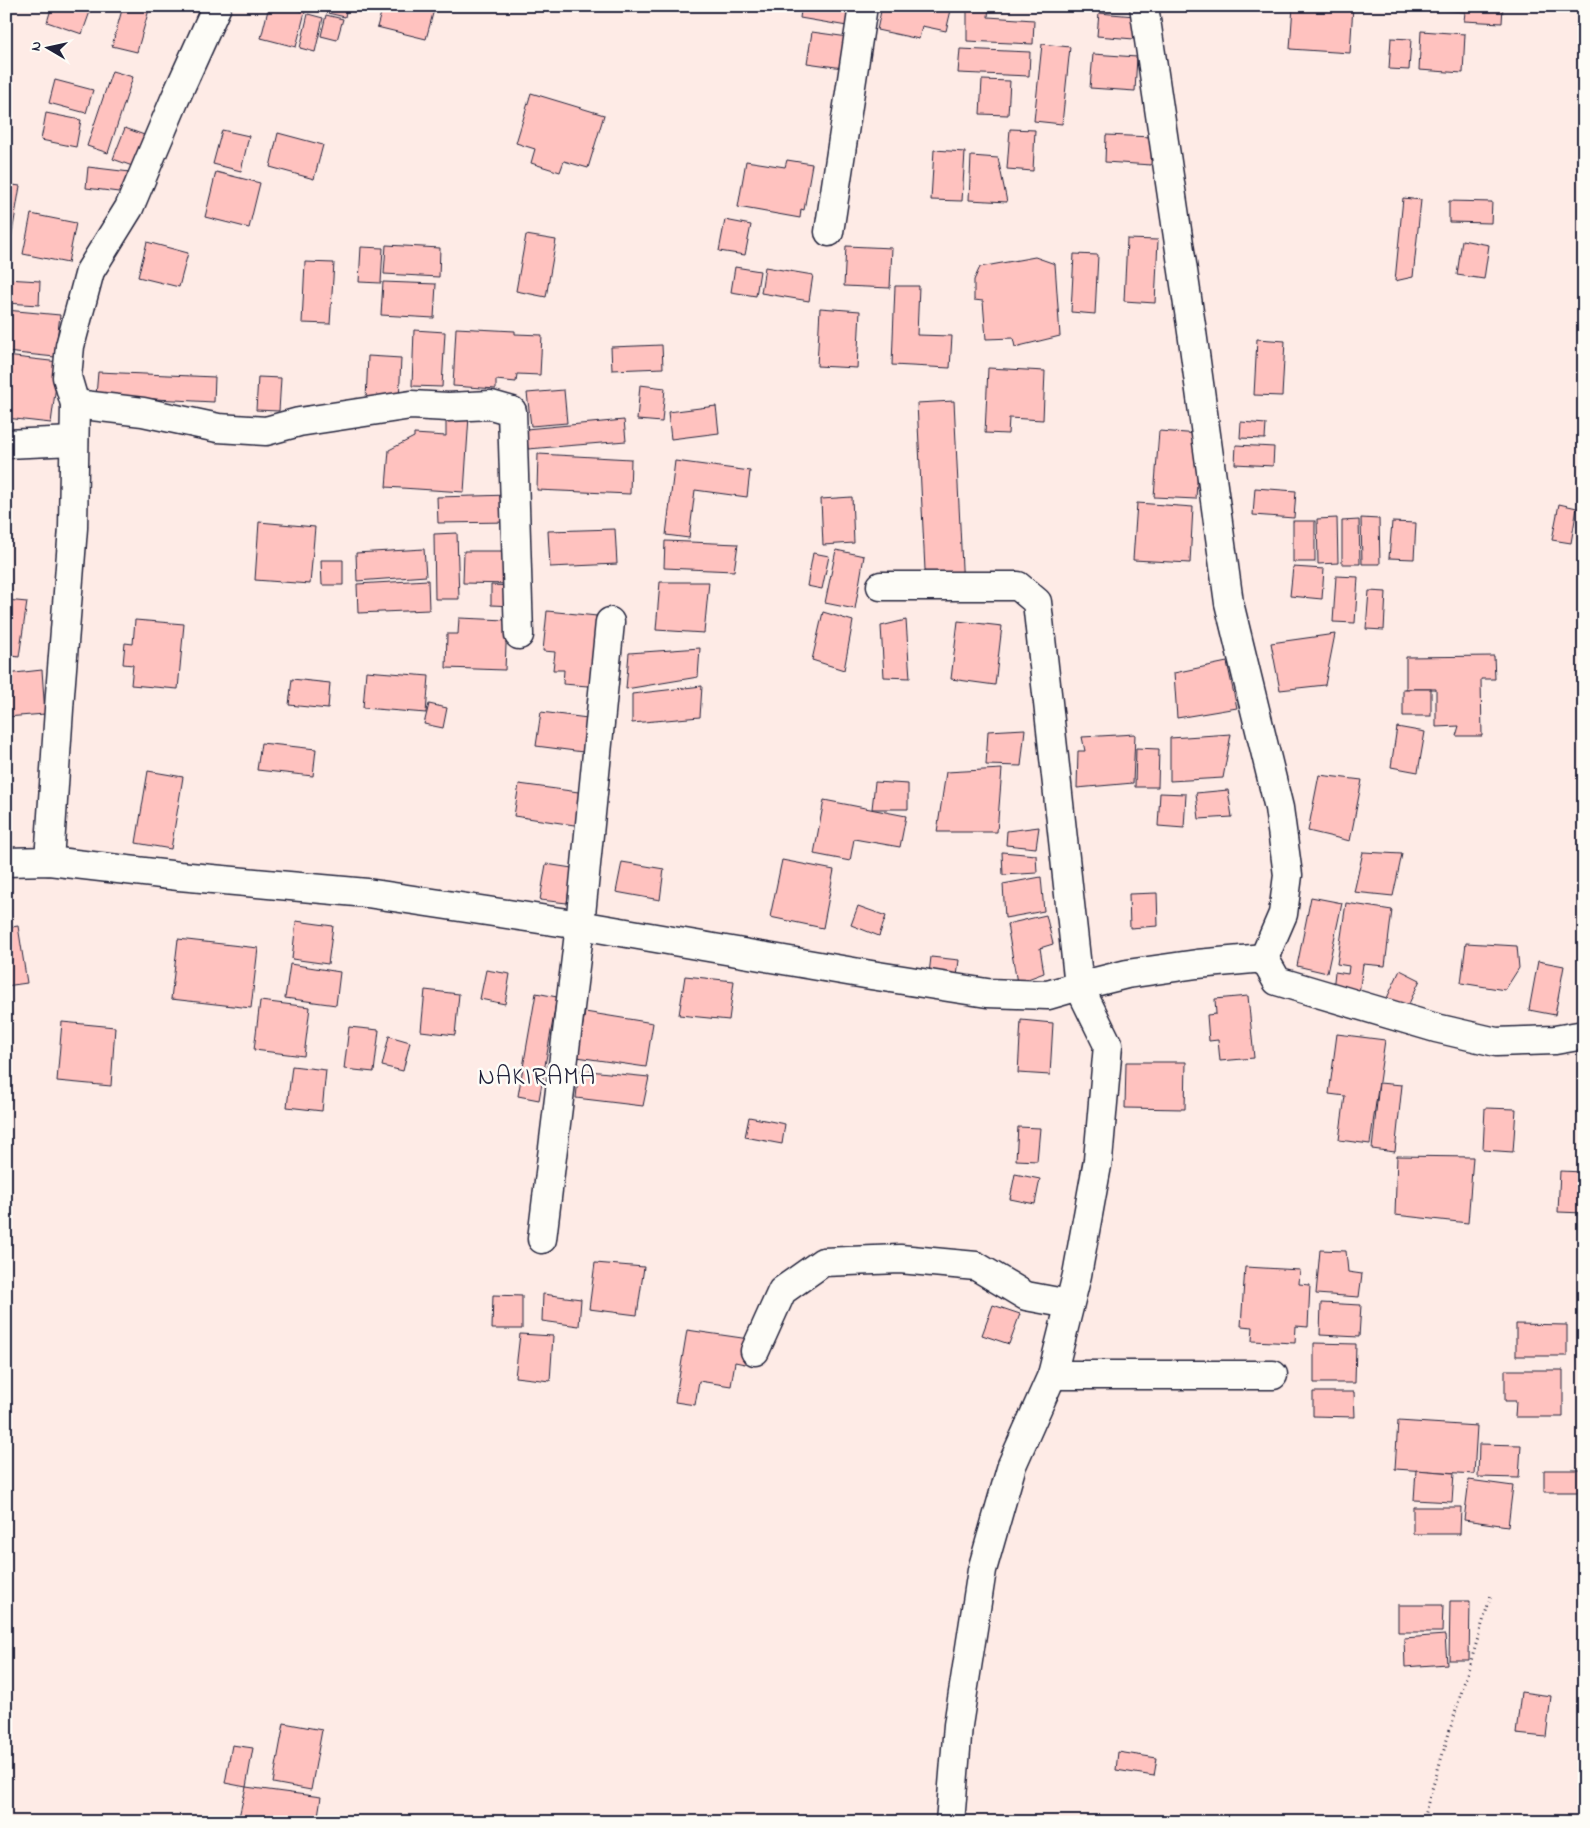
<svg xmlns="http://www.w3.org/2000/svg" width="1590" height="1828" viewBox="0 0 1590 1828" font-family="'Indie Flower',sans-serif">
	<style>
		.building { fill: #ffc2bf; stroke: #22223b }
		.lines { fill: none; stroke-linecap: round; stroke-linejoin: round }
		.minor-casing { stroke: #22223b; stroke-width: 31 }
		.path { stroke: #22223b; stroke-width: 3; stroke-dasharray: 1 4; stroke-linecap: butt }
		.minor { stroke: #fdfcf7; stroke-width: 28 }
		.labels { text-anchor: middle; dominant-baseline: central; stroke-width: 5; stroke-linejoin: round; paint-order: stroke }
		.quarter-label { font-size: 25px; letter-spacing: 1px; fill: #22223b; stroke: #fdfcf7 }
	</style>
	<rect width="100%" height="100%" fill="#feebe6"/>
	<filter id="ink" filterUnits="userSpaceOnUse"><feTurbulence type="fractalNoise" baseFrequency=".02" numOctaves="2"/><feDisplacementMap in="SourceGraphic" scale="10" xChannelSelector="R" yChannelSelector="G"/><feConvolveMatrix kernelMatrix="1 2 1 2 8 2 1 2 1" color-interpolation-filters="sRGB"/></filter>
	<g filter="url(#ink)">
		<g class="building">
			<path d="M52 6H92L82 34 47 22Z"/>
			<path d="M123 6H150L137 52 112 46Z"/>
			<path d="M269 6H283L305 12 296 47 261 38Z"/>
			<path d="M329 6H347L345 17 328 13Z"/>
			<path d="M383 6H435L426 39 377 27Z"/>
			<path d="M788 6H850L847 26 800 18 801 11 787 9Z"/>
			<path d="M882 6H952L946 31 922 26 919 39 877 30Z"/>
			<path d="M967 6H989L988 17 1034 20 1033 44 967 41Z"/>
			<path d="M1293 6H1353L1350 53 1290 49Z"/>
			<path d="M1437 6H1503L1502 23 1464 21 1465 12 1437 10Z"/>
			<path d="M1099 13 1135 16 1134 39 1097 36Z"/>
			<path d="M308 14 323 18 315 52 300 48Z"/>
			<path d="M326 15 343 19 337 40 321 36Z"/>
			<path d="M1421 31 1465 34 1463 73 1419 70Z"/>
			<path d="M812 32 848 37 843 68 807 63Z"/>
			<path d="M1391 38 1411 39 1409 70 1389 69Z"/>
			<path d="M1042 44 1070 47 1062 124 1034 121Z"/>
			<path d="M960 49 1030 52 1029 76 958 73Z"/>
			<path d="M1093 54 1137 57 1135 91 1090 88Z"/>
			<path d="M112 71 133 77 108 153 87 146Z"/>
			<path d="M55 80 93 90 86 113 49 103Z"/>
			<path d="M982 80 1010 81 1008 115 980 114Z"/>
			<path d="M531 93 604 115 588 168 564 161 560 172 531 163 535 149 516 143Z"/>
			<path d="M46 113 81 120 76 147 41 140Z"/>
			<path d="M125 128 147 136 135 167 113 159Z"/>
			<path d="M1010 129 1035 130 1033 171 1007 169Z"/>
			<path d="M222 130 249 136 241 171 213 164Z"/>
			<path d="M278 133 323 145 314 179 270 167Z"/>
			<path d="M1106 135 1152 137 1151 165 1105 162Z"/>
			<path d="M934 150 965 152 962 201 931 200Z"/>
			<path d="M971 156 998 158 1007 202 969 200Z"/>
			<path d="M787 160 812 164 804 210 801 209 800 218 738 207 746 161 785 167Z"/>
			<path d="M88 167 130 172 127 193 86 188Z"/>
			<path d="M216 172 260 183 249 228 205 217Z"/>
			<path d="M6 184 20 186 9 251 6 250Z"/>
			<path d="M1403 198 1421 200 1413 277 1395 281Z"/>
			<path d="M1449 201 1492 202 1491 223 1449 222Z"/>
			<path d="M31 214 76 223 68 263 23 254Z"/>
			<path d="M725 220 751 225 745 255 719 251Z"/>
			<path d="M526 235 556 240 546 297 516 291Z"/>
			<path d="M1127 239 1158 240 1155 303 1124 301Z"/>
			<path d="M1462 240 1489 245 1484 279 1457 275Z"/>
			<path d="M147 242 188 253 179 287 138 277Z"/>
			<path d="M386 245 440 248 439 277 384 274Z"/>
			<path d="M846 246 892 248 890 288 844 286Z"/>
			<path d="M361 247 383 248 381 283 359 282Z"/>
			<path d="M1074 254 1098 255 1095 314 1071 312Z"/>
			<path d="M1035 257 1055 264 1060 336 1015 347 1013 338 986 339 983 301 974 300V280L980 267Z"/>
			<path d="M305 262 334 263 330 324 302 323Z"/>
			<path d="M735 267 760 271 756 296 731 292Z"/>
			<path d="M765 267 813 275 809 301 761 293Z"/>
			<path d="M6 279 40 281 39 305 6 303Z"/>
			<path d="M383 282 436 284 434 318 381 315Z"/>
			<path d="M895 286H919L917 335 952 336 950 368 892 365Z"/>
			<path d="M820 308 860 311 857 368 817 366Z"/>
			<path d="M6 310 60 315 55 357 6 352Z"/>
			<path d="M456 328 515 331V334L542 335 540 375 517 374 516 382 496 380V389L453 386Z"/>
			<path d="M414 330 445 332 442 387 412 386Z"/>
			<path d="M1257 339 1285 341 1282 396 1254 395Z"/>
			<path d="M662 345 663 368 612 370 611 347Z"/>
			<path d="M6 356 59 362 51 423 6 418Z"/>
			<path d="M368 356 401 358 399 401 366 400Z"/>
			<path d="M988 368 1045 371 1043 420 1009 418 1008 434 985 433Z"/>
			<path d="M98 372 215 377 214 402 96 396Z"/>
			<path d="M258 377 281 378 279 411 256 410Z"/>
			<path d="M640 385 665 388 662 422 637 420Z"/>
			<path d="M564 390 567 423 531 426 527 393Z"/>
			<path d="M954 401 963 589 926 591 917 403Z"/>
			<path d="M716 406 719 433 671 439 668 412Z"/>
			<path d="M446 415 469 416 464 492 386 487 389 450 414 437V434L446 436Z"/>
			<path d="M624 420 626 441 528 449 526 429Z"/>
			<path d="M1241 422 1266 424 1265 439 1240 438Z"/>
			<path d="M1159 431 1200 434 1196 499 1154 497Z"/>
			<path d="M1236 445 1274 447 1273 466 1235 464Z"/>
			<path d="M538 454 631 459 630 494 537 490Z"/>
			<path d="M675 461 750 471 747 497 695 490 689 538 666 535Z"/>
			<path d="M1255 488 1296 491 1294 518 1253 515Z"/>
			<path d="M511 495V522L438 523 437 497Z"/>
			<path d="M852 497 854 543 823 545 821 499Z"/>
			<path d="M1137 503 1193 507 1190 563 1133 560Z"/>
			<path d="M1559 504 1577 508 1571 543 1552 540Z"/>
			<path d="M1337 518 1338 563 1318 564 1317 519Z"/>
			<path d="M1361 518 1379 519 1380 564H1362Z"/>
			<path d="M1359 520 1360 564H1342V521Z"/>
			<rect x="1293" y="521" width="22" height="41"/>
			<path d="M259 522 315 527 310 584 255 580Z"/>
			<path d="M1392 522 1416 523 1414 559 1389 558Z"/>
			<path d="M615 529 617 564 550 567 548 531Z"/>
			<path d="M457 533 459 599H435L434 534Z"/>
			<path d="M665 541 738 544 734 571 664 568Z"/>
			<path d="M424 549 426 576 357 581 356 553Z"/>
			<path d="M836 550 864 556 855 609 825 603Z"/>
			<path d="M464 551H512L511 584 463 583Z"/>
			<path d="M813 553 829 556 822 589 807 586Z"/>
			<path d="M321 560H343V585H322Z"/>
			<path d="M1293 567 1324 569 1322 599 1290 596Z"/>
			<path d="M1336 576 1358 577 1355 623 1333 622Z"/>
			<path d="M428 580 429 610 358 613 357 584Z"/>
			<path d="M660 582H709L704 633 656 630Z"/>
			<path d="M491 585 515 586 514 606 491 605Z"/>
			<path d="M1369 591 1386 592 1384 630 1366 629Z"/>
			<path d="M6 600 27 602 19 657 6 655Z"/>
			<path d="M547 611 607 617 600 687 563 684 564 670H553L555 652 543 651Z"/>
			<path d="M823 612 853 621 844 670 812 660Z"/>
			<path d="M459 618 507 620 505 670 446 668 447 634H458Z"/>
			<path d="M135 620 184 624 178 689 131 685 133 665 123 664 125 643 133 644Z"/>
			<path d="M906 620 910 678 884 677 881 626Z"/>
			<path d="M958 621 1002 626 995 685 951 679Z"/>
			<path d="M1335 634 1325 685 1280 690 1271 643Z"/>
			<path d="M700 648 698 677 626 689 629 653Z"/>
			<path d="M1494 656 1495 679H1481L1482 736H1456L1459 726 1436 727V689H1406V657Z"/>
			<path d="M1227 662 1237 708 1177 718 1174 673Z"/>
			<path d="M42 670 45 714 6 717V674Z"/>
			<path d="M366 671 429 676 426 713 363 708Z"/>
			<path d="M292 679 330 683 328 709 289 705Z"/>
			<path d="M702 686 700 717 632 723V694Z"/>
			<rect x="1403" y="689" width="28" height="27"/>
			<path d="M429 704 447 708 443 728 424 724Z"/>
			<path d="M541 712 595 719 591 753 536 746Z"/>
			<path d="M1397 727 1425 732 1418 772 1391 767Z"/>
			<path d="M1025 729 1021 766 986 765 988 731Z"/>
			<path d="M1135 734 1133 783 1077 788 1078 751H1085L1082 737Z"/>
			<path d="M1231 734 1223 778 1170 781V738Z"/>
			<path d="M261 743 316 749 313 776 257 770Z"/>
			<path d="M1136 748 1159 749 1158 787H1135Z"/>
			<path d="M1002 769 997 832H937L946 772Z"/>
			<path d="M148 771 183 777 171 849 136 843Z"/>
			<path d="M1319 775 1362 780 1350 841 1308 831Z"/>
			<path d="M875 782 908 784V809H872Z"/>
			<path d="M519 784 586 793 581 826 514 816Z"/>
			<path d="M1228 790 1232 817 1199 819 1196 793Z"/>
			<path d="M1160 793 1186 794 1184 828 1158 826Z"/>
			<path d="M824 800 906 816 900 847 854 839 850 861 814 854Z"/>
			<path d="M1039 827 1036 848 1006 845 1007 831Z"/>
			<path d="M1002 852 1036 855 1037 873 1003 875Z"/>
			<path d="M1363 852 1402 854 1393 896 1354 892Z"/>
			<path d="M782 860 834 870 823 928 770 917Z"/>
			<path d="M622 862 664 869 660 900 616 892Z"/>
			<path d="M546 864 572 868 567 903 540 900Z"/>
			<path d="M1041 877 1044 911 1005 918 1003 884Z"/>
			<path d="M1157 893 1158 926 1130 928 1129 894Z"/>
			<path d="M1311 897 1342 903 1327 973 1297 966Z"/>
			<path d="M1346 903 1392 910 1385 966 1363 964 1359 994 1333 990 1335 972 1348 974 1349 966 1337 964Z"/>
			<path d="M858 906 886 916 879 936 851 925Z"/>
			<path d="M1046 915 1053 944 1040 948 1044 973 1017 983 1007 924Z"/>
			<path d="M296 921 333 926 328 964 292 959Z"/>
			<path d="M18 926 27 983 6 986V928Z"/>
			<path d="M178 939 258 948 251 1008 171 999Z"/>
			<path d="M1466 943 1517 946 1519 968 1505 990 1461 983Z"/>
			<path d="M931 957 959 960 956 985 928 982Z"/>
			<path d="M1538 961 1564 966 1555 1015 1529 1010Z"/>
			<path d="M290 964 340 972 336 1005 285 998Z"/>
			<path d="M486 970 510 974 505 1004 480 999Z"/>
			<path d="M1400 970 1420 980 1407 1008 1387 998Z"/>
			<path d="M685 976 734 981 729 1020 679 1015Z"/>
			<path d="M425 990 459 994 455 1035 421 1031Z"/>
			<path d="M536 993 557 997 539 1100 518 1096Z"/>
			<path d="M1248 996 1254 1058 1220 1061 1218 1040 1209 1041 1207 1015 1216 1014 1215 999Z"/>
			<path d="M260 1001 310 1007 304 1056 254 1050Z"/>
			<path d="M585 1012 653 1023 646 1067 577 1057Z"/>
			<path d="M1021 1020 1053 1023 1050 1075 1018 1073Z"/>
			<path d="M62 1022 115 1027 111 1086 57 1081Z"/>
			<path d="M349 1027 379 1030 374 1072 344 1069Z"/>
			<path d="M1337 1034 1385 1040 1370 1144 1339 1140 1345 1096 1329 1094Z"/>
			<path d="M389 1036 410 1042 403 1071 382 1066Z"/>
			<path d="M1126 1062H1186L1185 1109 1125 1108Z"/>
			<path d="M292 1066 326 1070 322 1111 287 1107Z"/>
			<path d="M579 1070 649 1077 643 1106 576 1098Z"/>
			<path d="M1379 1083 1402 1085 1395 1152 1372 1149Z"/>
			<path d="M1485 1108 1516 1109 1513 1152 1483 1150Z"/>
			<path d="M749 1117 785 1124 782 1144 745 1137Z"/>
			<path d="M1018 1127 1040 1128 1037 1161 1016 1160Z"/>
			<path d="M1397 1156 1473 1157 1468 1223 1395 1215Z"/>
			<path d="M1560 1171 1584 1172 1583 1213 1558 1212Z"/>
			<path d="M1015 1174 1040 1179 1035 1204 1010 1199Z"/>
			<path d="M1320 1250 1346 1251 1348 1272 1362 1274 1359 1297 1316 1294Z"/>
			<path d="M595 1263 644 1267 637 1315 589 1309Z"/>
			<path d="M1245 1267 1300 1270 1299 1284 1310 1285 1308 1327 1296 1326 1295 1343 1252 1341 1253 1327 1241 1326Z"/>
			<path d="M543 1294 581 1299 579 1326 542 1321Z"/>
			<path d="M493 1295 522 1296V1329H492Z"/>
			<path d="M1321 1303 1361 1305 1359 1337 1320 1335Z"/>
			<path d="M993 1305 1020 1314 1009 1344 982 1335Z"/>
			<path d="M1516 1324 1567 1325V1356H1516Z"/>
			<path d="M687 1330 749 1339 745 1364 735 1362 731 1386 699 1381 695 1405 675 1402Z"/>
			<path d="M520 1334 553 1336 550 1381 515 1377Z"/>
			<path d="M1314 1343 1356 1344 1355 1383H1314Z"/>
			<path d="M1505 1370H1563V1417H1515L1516 1401H1505Z"/>
			<path d="M1313 1392H1354L1355 1417 1313 1416Z"/>
			<path d="M1398 1421 1477 1426 1474 1474 1395 1469Z"/>
			<path d="M1479 1444 1521 1445 1519 1478 1478 1477Z"/>
			<path d="M1416 1470 1454 1473 1452 1502 1414 1500Z"/>
			<path d="M1544 1470H1581L1582 1492H1544Z"/>
			<path d="M1469 1480 1513 1486 1508 1526 1464 1520Z"/>
			<path d="M1413 1507H1461L1460 1534H1413Z"/>
			<path d="M1450 1601H1470L1469 1660H1449Z"/>
			<path d="M1398 1605H1443L1442 1632H1398Z"/>
			<path d="M1445 1635 1447 1664 1405 1667 1404 1638Z"/>
			<path d="M1521 1692 1551 1696 1546 1737 1516 1734Z"/>
			<path d="M284 1723 322 1730 311 1790 273 1783Z"/>
			<path d="M232 1745 253 1748 246 1787 225 1783Z"/>
			<path d="M1118 1752 1157 1758 1154 1776 1116 1770Z"/>
			<path d="M246 1787 321 1797 317 1822 238 1821Z"/>
		</g>
		<g class="lines">
			<g class="minor-casing">
				<g id="minor">
					<path d="M1144 6 1192 332 1229 603 1279 808 1288 875 1283 914 1264 958"/>
					<path d="M829 232 863 6"/>
					<path d="M75 404 143 412 218 428 266 431 299 422 411 405 448 407 491 405 512 411 519 635"/>
					<path d="M6 444 74 441"/>
					<path d="M881 586H1018L1037 602 1079 986 1108 1045 1098 1160 1077 1275 1052 1375 1012 1465 982 1570 958 1725 950 1822"/>
					<path d="M49 861 60 694 73 528 75 404 67 377 70 346 90 271 129 208 175 99 217 6"/>
					<path d="M6 862 49 861 179 876 367 893 580 925 871 975 987 993 1048 995 1079 986 1127 974 1197 964 1264 958 1277 981 1436 1028 1496 1042 1555 1040 1584 1035"/>
					<path d="M542 1239 580 925 610 622"/>
					<path d="M755 1351 782 1291 823 1262 900 1259 976 1266 1026 1296 1069 1304"/>
					<path d="M1052 1375H1273"/>
				</g>
			</g>
			<path class="path" d="M1422 1822 1491 1595"/>
			<use href="#minor" class="minor"/>
		</g>
	</g>
	<g class="labels">
		<g class="quarter-label">
			<text x="537" y="1078">NAKIRAMA</text>
		</g>
	</g>
	<rect width="1590" height="1828" fill="none" stroke="#fdfcf7" stroke-width="25"/>
	<rect x="12" y="12" width="1565" height="1803" fill="none" stroke="#22223b" stroke-width="2" filter="url(#ink)"/>
	<g transform="translate(48 48) rotate(279)" stroke="#fdfcf7" stroke-width="4" paint-order="stroke">
	<path d="M0-4L9 19L0 12L-9 19Z" fill="#22223b"/>
	<text y="-8" font-size="14" font-weight="bold" text-anchor="middle" fill="#22223b">N</text>
	</g>
</svg>
